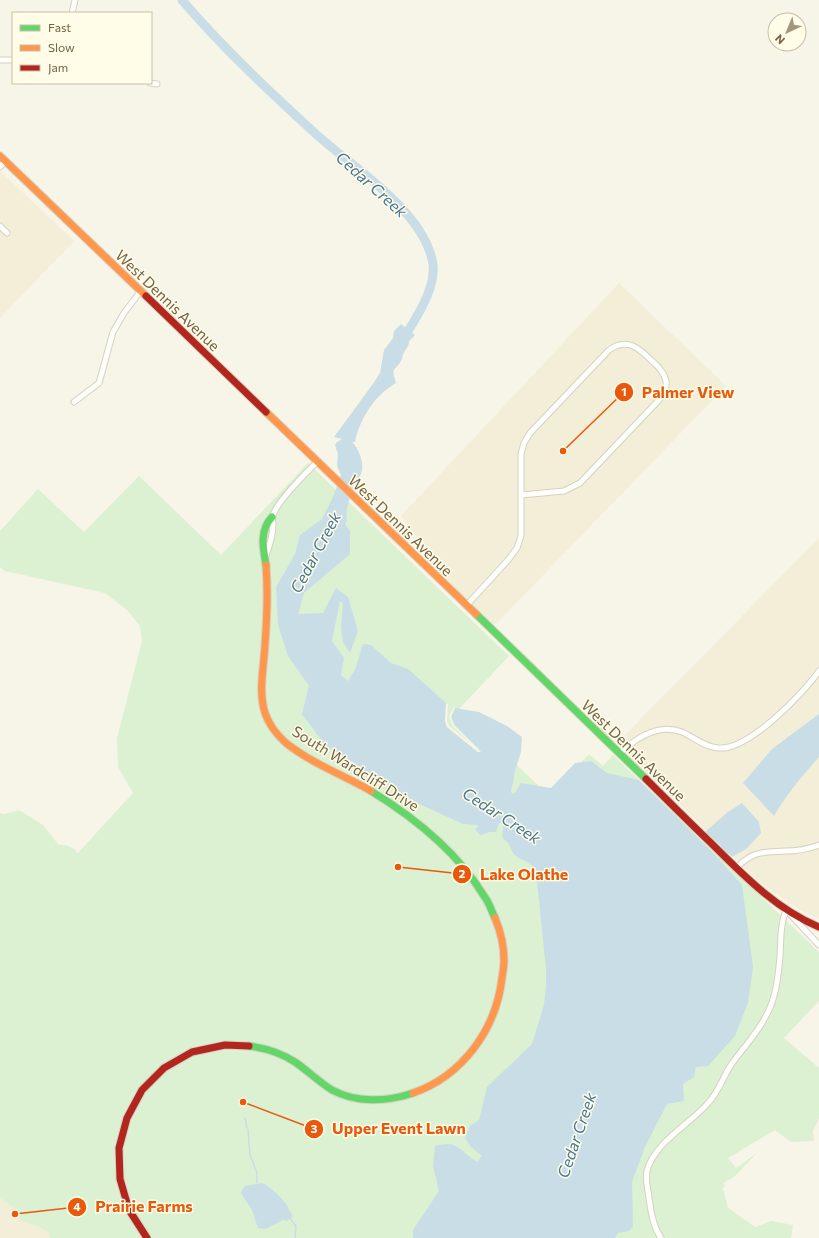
<svg xmlns="http://www.w3.org/2000/svg" width="819" height="1238" viewBox="0 0 819 1238" font-family="Commissioner,sans-serif">
	<style>
		.residential { fill: #f3eed7 }
		.green { fill: #dcf0d2 }
		.water { fill: #c9dde7 }
		.pier { fill: #f7f5e7 }
		.lines { fill: none; stroke-linecap: round; stroke-linejoin: round }
		.stream { stroke: #c9dde7; stroke-width: 1.5 }
		.river { stroke: #c9dde7; stroke-width: 9 }
		.street-casing { stroke: #d5d1c5; stroke-width: 7 }
		.fast-casing { stroke: #d6d2c5; stroke-width: 9 }
		.slow-casing { stroke: #d6d2c5; stroke-width: 9 }
		.jam-casing { stroke: #d6d2c5; stroke-width: 9 }
		.street { stroke: #fefefb; stroke-width: 5 }
		.fast { stroke: #63d668; stroke-width: 7 }
		.slow { stroke: #ff974d; stroke-width: 7 }
		.jam { stroke: #b3261e; stroke-width: 7 }
		.labels { text-anchor: middle; dominant-baseline: central; stroke-width: 3; stroke-linejoin: round; paint-order: stroke }
		.street-label { font-size: 15px; fill: #756347; stroke: #fffce8 }
		.water-label { font-size: 16px; font-style: italic; fill: #467697; stroke: #fffce8 }
		.leader { fill: none; stroke: #e8590c; stroke-width: 1.5 }
		.callout-dot { fill: #e8590c; stroke: #fffce8; stroke-width: 1.5 }
		.mark-label { font-size: 12px; text-anchor: middle; font-weight: bold; fill: #fff }
		.callout-label { font-size: 16px; text-anchor: middle; font-weight: bold; fill: #e8590c; stroke: #fffce8; stroke-width: 3; stroke-linejoin: round; paint-order: stroke }
	</style>
	<rect width="100%" height="100%" fill="#f7f5e7"/>
	<g class="residential">
		<path d="M0 171 74 241 0 318Z"/>
		<path d="M619 283 726 386 494 626 457 591 401 516Z"/>
		<path d="M819 538V918L809 915 793 906 758 881 617 743Z"/>
		<path d="M0 1191 59 1238H0Z"/>
	</g>
	<path class="green" d="M308 463 509 656 459 709 549 796 589 754 603 766 613 755 819 952V1001L784 1038 819 1068V1118L813 1131 814 1141 791 1142 775 1130 728 1158 736 1168 757 1153 734 1177 723 1183 725 1186 723 1188 728 1208 755 1227 771 1221 793 1225 791 1238H50L49 1233 38 1226 21 1221 18 1218 16 1211 12 1206 0 1198V813L5 814 19 810 43 825 58 844 68 846 76 850 77 854 133 793 118 767 117 738 142 641 140 626 127 610 105 593 5 571 0 567V531L38 489 84 532 139 476 221 555Z"/>
	<g class="water">
		<path d="M401 324 415 335 409 341C409 347 406 348 404 353 402 356 403 356 402 359 396 372 390 365 396 383 375 395 360 418 355 442H352C359 448 366 467 360 476 358 478 355 479 353 483 353 498 344 505 347 521L345 524 350 531V554L304 593 298 614 323 613 336 588 348 597 358 631 350 653 343 642 341 627 343 603 340 601 332 641 344 658 341 675 348 681 355 670 363 644 371 645 391 663 408 669 446 703 445 721 447 727 478 752 479 749 454 725 451 716 455 708 479 712 507 726 522 737 521 752 514 774V779L511 791 512 794 515 793 521 783 551 788 575 763 591 761 607 773 639 780 715 855 742 885 753 967 748 1003 735 1036 708 1066 696 1067 694 1077 683 1084 684 1101 667 1104 645 1147 632 1182 633 1227 629 1231 618 1233 615 1238H413V1230L439 1191 433 1166 435 1146C458 1140 459 1150 477 1162L482 1156 471 1147 465 1138 470 1126 479 1120 487 1087 532 1044 544 1005 546 986V969L536 871C531 861 524 862 516 856 512 853 511 847 508 843 508 842 503 839 503 838 501 834 504 827 503 823H499L496 832H490L480 835 475 829 478 827 477 825 463 824 417 803 325 745 302 714 309 686 288 656 278 625 276 587 295 554 300 535 322 519 333 497 341 475 337 466 338 454 335 445 337 442 342 439 334 437 375 381 380 373 384 350 393 338 394 331Z"/>
		<path d="M819 714V757C802 776 787 794 774 816L743 783 772 749Z"/>
		<path d="M742 803 759 822 761 833 746 849 732 857C729 853 723 851 720 848L721 846 705 832 728 812Z"/>
		<path d="M262 1183C272 1188 280 1196 287 1205 289 1209 290 1213 293 1216L287 1221 283 1220 266 1229 258 1228 252 1210 242 1195 241 1192 245 1186Z"/>
	</g>
	<path class="pier" d="M446 703 448 704 447 721 449 726 470 743 453 726 449 716 454 707 455 708 451 717 454 725 481 752H478L447 727 445 721Z"/>
	<g class="lines">
		<g class="stream">
			<path d="M245 1118 247 1128"/>
			<path d="M248 1130 250 1155 257 1173V1183"/>
			<path d="M290 1218 296 1226 295 1238"/>
		</g>
		<path class="river" d="M182 0C223 48 270 92 317 135 354 168 420 209 432 259 439 285 416 318 403 339"/>
		<g class="street-casing">
			<g id="street">
				<path d="M72 13 75 0"/>
				<path d="M0 60H13"/>
				<path d="M150 83 157 84"/>
				<path d="M0 167 5 161"/>
				<path d="M0 226 7 233"/>
				<path d="M74 402 99 383 113 332 124 313 140 292"/>
				<path d="M265 558C269 548 273 535 273 524 273 521 272 519 273 515 278 500 305 474 317 462"/>
				<path d="M466 606 508 560 517 548 521 536V454L524 443 530 433 609 350C627 337 639 348 652 361 658 366 664 372 666 381 667 389 663 394 659 400L580 483 564 491 521 495"/>
				<path d="M620 753C636 738 659 723 682 732 694 737 704 747 718 748 748 751 803 694 819 671"/>
				<path d="M736 868C741 863 747 858 754 855 764 851 774 852 785 851 797 851 808 849 819 845"/>
				<path d="M789 913 819 945"/>
				<path d="M661 1238C653 1226 651 1212 649 1198 648 1189 645 1180 647 1171 654 1142 692 1123 709 1102 719 1091 723 1077 731 1065 742 1049 757 1034 766 1016 776 998 778 978 780 957 781 941 780 925 786 910"/>
			</g>
		</g>
		<g class="fast-casing">
			<g id="fast">
				<path d="M266 565C263 548 259 531 272 517"/>
				<path d="M476 614 646 779"/>
				<path d="M371 791C415 818 457 851 484 896 489 902 491 910 495 918"/>
				<path d="M249 1046C265 1048 281 1053 295 1062 308 1071 319 1082 332 1090 356 1103 387 1102 413 1093"/>
			</g>
		</g>
		<g class="slow-casing">
			<g id="slow">
				<path d="M0 156 146 296"/>
				<path d="M266 412 476 614"/>
				<path d="M266 565C268 591 267 618 265 644 264 667 258 691 265 713 269 725 277 735 286 743 311 763 343 775 371 791"/>
				<path d="M413 1093C462 1076 496 1030 502 978 503 972 504 966 504 960 504 946 500 930 495 918"/>
			</g>
		</g>
		<g class="jam-casing">
			<g id="jam">
				<path d="M146 296 266 412"/>
				<path d="M646 779C667 800 689 822 711 843 743 875 776 909 819 927"/>
				<path d="M147 1238 129 1210 120 1179 119 1148 127 1118 142 1090 164 1068 192 1052 225 1045 249 1046"/>
			</g>
		</g>
		<use href="#street" class="street"/>
		<use href="#fast" class="fast"/>
		<use href="#slow" class="slow"/>
		<use href="#jam" class="jam"/>
	</g>
	<g class="labels">
		<g class="street-label">
			<text transform="translate(168 300) rotate(44)">West Dennis Avenue</text>
			<text transform="translate(401 525) rotate(44)">West Dennis Avenue</text>
			<text transform="translate(634 750) rotate(44)">West Dennis Avenue</text>
			<text transform="translate(356 768) rotate(32)">South Wardcliff Drive</text>
		</g>
		<g class="water-label">
			<text transform="translate(372 184) rotate(42)">Cedar Creek</text>
			<text transform="translate(315 552) rotate(-62)">Cedar Creek</text>
			<text transform="translate(502 815) rotate(33)">Cedar Creek</text>
			<text transform="translate(576 1135) rotate(-71)">Cedar Creek</text>
		</g>
	</g>
	<path class="leader" d="M563 451L624 392M398 867L462 874M243 1102L314 1129M15 1214L77 1207"/>
	<g class="callout-dot">
		<circle cx="563" cy="451" r="4"/>
		<circle cx="398" cy="867" r="4"/>
		<circle cx="243" cy="1102" r="4"/>
		<circle cx="15" cy="1214" r="4"/>
		<circle cx="624" cy="392" r="10"/>
		<circle cx="462" cy="874" r="10"/>
		<circle cx="314" cy="1129" r="10"/>
		<circle cx="77" cy="1207" r="10"/>
	</g>
	<g class="mark-label">
		<text x="624" y="396">1</text>
		<text x="462" y="878">2</text>
		<text x="314" y="1133">3</text>
		<text x="77" y="1211">4</text>
	</g>
	<g class="callout-label">
		<text x="688" y="398">Palmer View</text>
		<text x="524" y="880">Lake Olathe</text>
		<text x="399" y="1134">Upper Event Lawn</text>
		<text x="144" y="1212">Prairie Farms</text>
	</g>
	<rect x="12" y="12" width="140" height="72" fill="#fffce8" stroke="#c8bfa8"/>
	<rect x="20" y="25" width="20" height="6" fill="#63d668" stroke="#c8bfa8"/>
	<text x="48" y="32" font-size="12" fill="#756347">Fast</text>
	<rect x="20" y="45" width="20" height="6" fill="#ff974d" stroke="#c8bfa8"/>
	<text x="48" y="52" font-size="12" fill="#756347">Slow</text>
	<rect x="20" y="65" width="20" height="6" fill="#b3261e" stroke="#c8bfa8"/>
	<text x="48" y="72" font-size="12" fill="#756347">Jam</text>
	<g transform="translate(787 32) rotate(224)"><circle r="19" fill="#fffce8" stroke="#c8bfa8"/>
	<path d="M0-3L7 15L0 10L-7 15Z" fill="#a2967f"/>
	<text y="-6" font-size="11" font-weight="bold" text-anchor="middle" fill="#756347">N</text>
	</g>
</svg>
